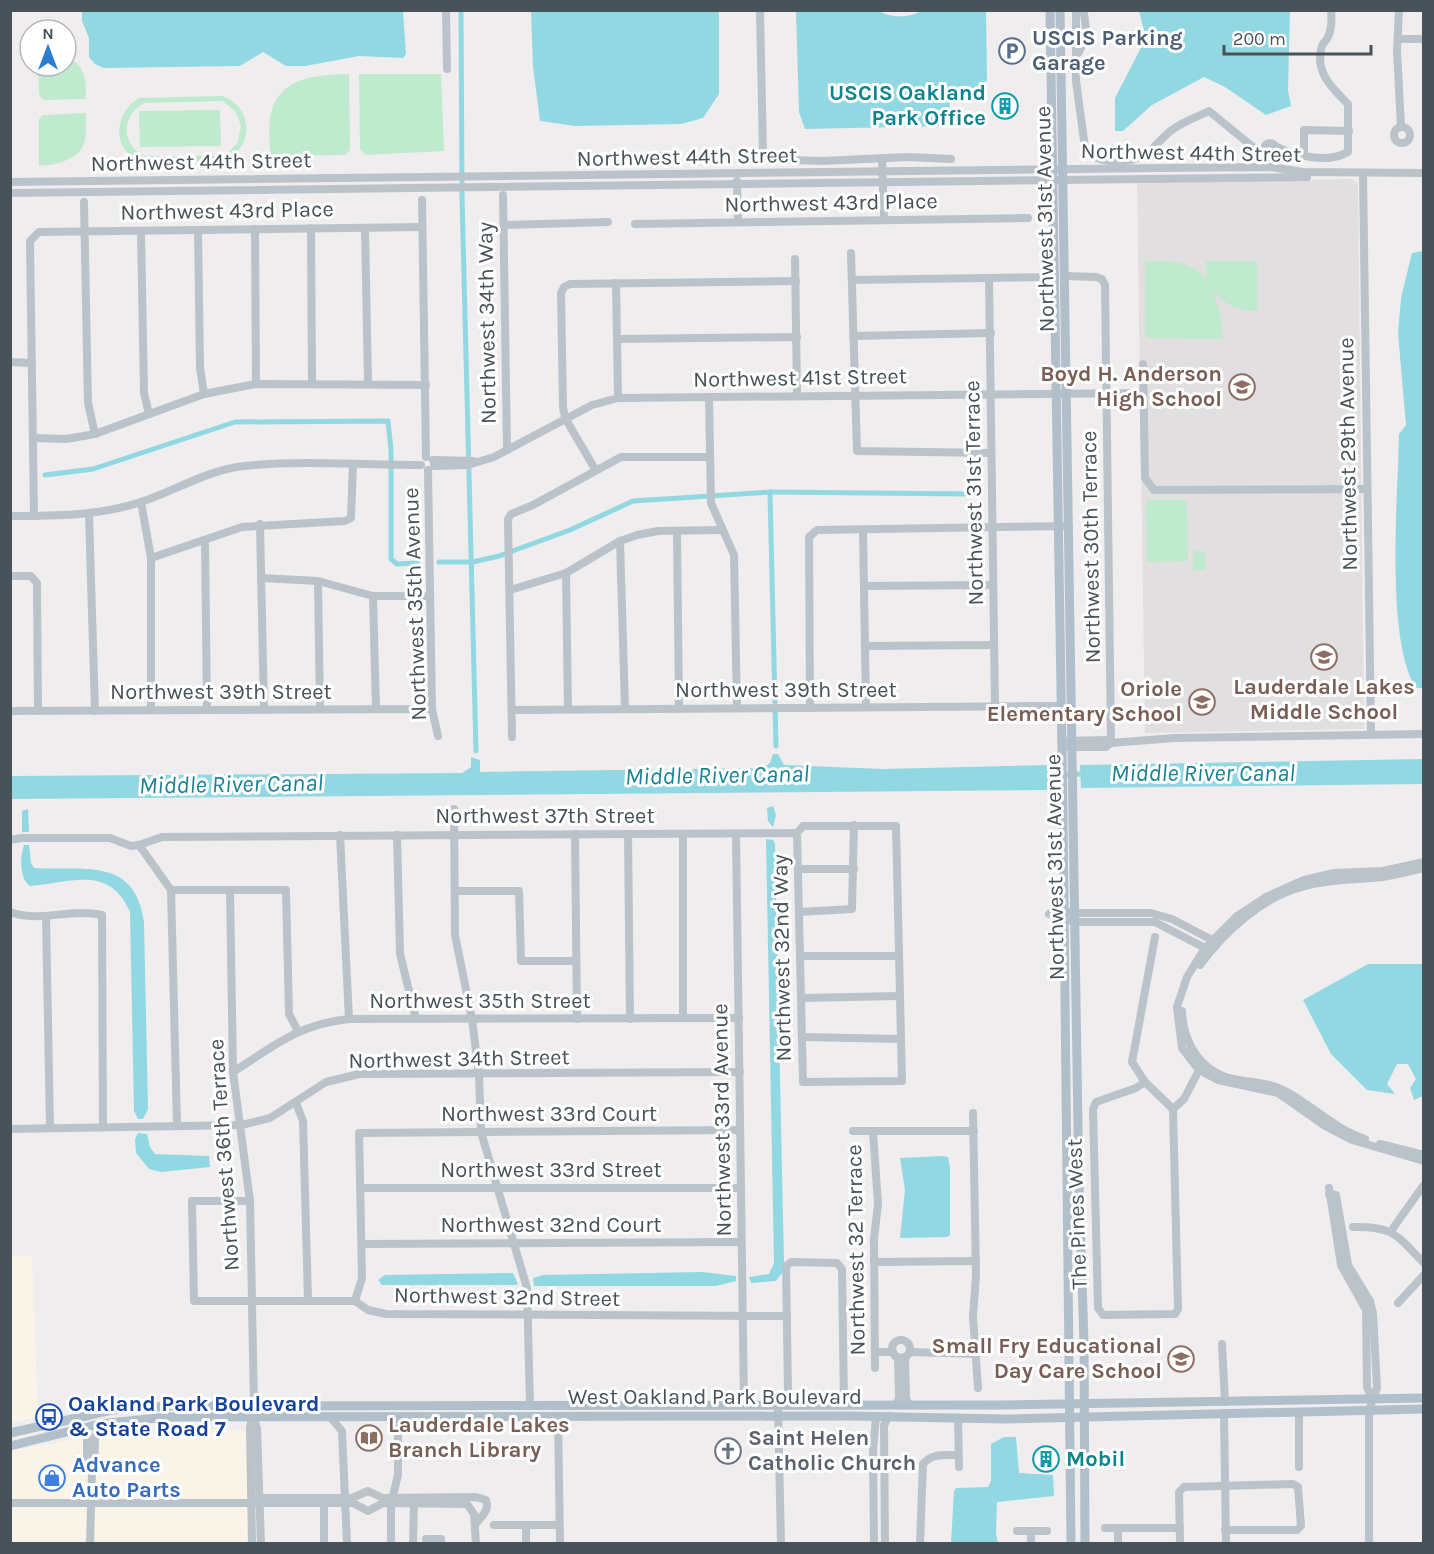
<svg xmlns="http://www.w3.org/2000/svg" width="1434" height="1554" viewBox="0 0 1434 1554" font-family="Karla,sans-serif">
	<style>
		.commercial { fill: #faf3e8 }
		.education { fill: #e1dfdf }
		.green { fill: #bfeacd; fill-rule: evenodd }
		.water { fill: #91d8e3 }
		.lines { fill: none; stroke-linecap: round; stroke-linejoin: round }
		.canal { stroke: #91d8e3; stroke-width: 5 }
		.minor { stroke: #bac3c9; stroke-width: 8 }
		.major { stroke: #b0bfca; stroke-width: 9 }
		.labels { text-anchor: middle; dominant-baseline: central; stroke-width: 6; stroke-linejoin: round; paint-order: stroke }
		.service-label { font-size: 22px; font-weight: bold; fill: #4e5e75; stroke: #fff; text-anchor: start }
		.culture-label { font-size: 22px; font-weight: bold; fill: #0d838f; stroke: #fff; text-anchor: end }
		.street-label { font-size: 22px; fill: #475259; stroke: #fff }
		.education-label { font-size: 22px; font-weight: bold; fill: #785e54; stroke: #fff; text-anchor: end }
		.transit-label { font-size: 22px; font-weight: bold; fill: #164399; stroke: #fff; text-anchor: start }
		.worship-label { font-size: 22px; font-weight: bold; fill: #5b616d; stroke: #fff; text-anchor: start }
		.shop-label { font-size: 22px; font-weight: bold; fill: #366cbe; stroke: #fff; text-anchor: start }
		.water-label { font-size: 24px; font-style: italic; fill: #1a8293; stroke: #fff }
	</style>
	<rect width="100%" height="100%" fill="#f0edee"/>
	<g class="commercial">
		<path d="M11 1256H32L38 1417 11 1423Z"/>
		<path d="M247 1431 248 1543 11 1544V1451L91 1436 145 1432Z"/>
	</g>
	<path class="education" d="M1353 179 1358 184 1364 729 1145 733 1137 183Z"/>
	<g class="green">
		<path d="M66 55C84 65 87 79 86 99L43 100 39 94 38 66H66Z"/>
		<path d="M349 74 350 150 345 155 270 156C270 143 268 127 271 113 280 76 318 75 349 74Z"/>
		<path d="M359 74H441L444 151 366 155 360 149Z"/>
		<path d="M222 96C252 106 255 144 228 159 219 162 149 163 140 160 110 150 115 111 139 98ZM223 101 235 111 241 125 238 142 228 153 222 156H144C121 144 121 115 144 103Z"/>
		<path d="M220 110 221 146 140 147 139 111Z"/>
		<path d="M86 113C85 122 87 134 84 143 79 160 55 165 39 166V119L43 115Z"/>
		<path d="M1145 261C1169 261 1190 259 1207 280L1206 261H1254L1257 264V311C1238 311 1226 305 1213 291L1220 313 1223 339 1148 338 1145 335Z"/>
		<path d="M1146 500H1187L1188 561 1147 562Z"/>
		<rect x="1193" y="551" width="12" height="19"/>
	</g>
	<g class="water">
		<path d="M82 10 403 11 406 54 403 58 359 56 305 66H286L263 52 240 66 104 68 95 64 89 57V38L82 21Z"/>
		<path d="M531 11H719V94L703 118 681 124 575 126 540 121 533 67Z"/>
		<path d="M880 11C888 18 912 18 920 11H986L987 80 982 87 951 91 948 123 945 126 805 129 799 112 796 11Z"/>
		<path d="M1139 11H1290L1288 90 1291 106 1266 115 1225 87 1204 77 1152 105 1123 131H1115V98L1146 38Z"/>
		<path d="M1423 251 1424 688H1416C1385 640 1398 495 1399 434L1406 425 1398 333 1401 298 1412 253Z"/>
		<path d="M773 754H778L784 765 883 769 1046 765 1053 766 1054 790 11 799V776L462 773 471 767V757L480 760V772L763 768 770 763Z"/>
		<path d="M1423 759V784L1081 788 1080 765Z"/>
		<path d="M773 806 776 815 773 827 768 821 767 808Z"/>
		<path d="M28 809 29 832H22V811Z"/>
		<path d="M766 839 773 840 775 843 784 1264 782 1273 776 1281 751 1283 749 1277 769 1274 774 1263Z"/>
		<path d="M24 845H29L31 863 34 868C84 871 135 856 144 922L148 1109 143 1119H138L134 1111 130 912C109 864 71 883 30 886 19 878 20 857 24 845Z"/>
		<path d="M1368 964H1423V1096L1414 1100 1410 1088 1416 1079 1408 1064H1397L1387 1084 1395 1094 1367 1090 1331 1054 1303 1000Z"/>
		<path d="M138 1133 147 1134 150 1147 155 1154 209 1156 210 1167 161 1172 149 1169 136 1153 135 1139Z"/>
		<path d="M943 1156 948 1157 950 1167V1235L947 1237 900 1238 905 1190 900 1158Z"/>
		<path d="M702 1272 736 1276V1281L716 1286H534L533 1278 543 1275Z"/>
		<path d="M513 1273 518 1284 516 1285H382L378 1280 385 1275Z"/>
		<path d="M1004 1437H1016L1019 1473 1053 1475 1054 1496 997 1502 996 1533 998 1543H951L954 1491 956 1488 988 1487 991 1481V1444Z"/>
	</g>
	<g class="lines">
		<g class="canal">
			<path d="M461 10 462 197 476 751"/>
			<path d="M45 475 93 469 235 422 388 421 391 450V559L397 564 418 563"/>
			<path d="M770 492 970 494"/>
			<path d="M439 562H473L499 556 570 530 633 501 770 492 776 746"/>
			<path d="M1047 775 1086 774"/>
		</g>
		<g class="minor">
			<path d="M446 10 447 69"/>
			<path d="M760 10 763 153 766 159 822 161 908 157 951 159"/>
			<path d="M1076 10V81L1085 148C1095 165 1128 164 1144 155 1154 149 1162 137 1172 130 1182 122 1197 117 1209 111L1253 147 1265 152"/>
			<path d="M1399 10 1397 50 1401 127"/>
			<path d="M1399 39H1424"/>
			<path d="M1079 52C1087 37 1087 26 1083 10"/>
			<circle cx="1402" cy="135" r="8"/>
			<circle cx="1270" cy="149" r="6"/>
			<path d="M1275 146C1295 156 1328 164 1348 152V104C1332 88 1314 72 1322 46 1322 45 1326 40 1327 39 1332 30 1332 20 1331 10"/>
			<path d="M1304 156V130L1349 131"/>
			<path d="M882 158 884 220"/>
			<path d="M1363 174 1371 734"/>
			<path d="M737 181 738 222"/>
			<path d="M10 182 1160 168 1271 167 1303 172 1424 173"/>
			<path d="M10 193 1307 177"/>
			<path d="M503 195 507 450"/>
			<path d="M422 200 426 457"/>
			<path d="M84 202 88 403 95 434"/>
			<path d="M635 224 1028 218"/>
			<path d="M504 225 608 222"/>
			<path d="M311 228 312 384"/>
			<path d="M365 228 368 384"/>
			<path d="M255 229 256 384"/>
			<path d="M198 230 200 368 204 394"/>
			<path d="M141 231 144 393 149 414"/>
			<path d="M851 253 857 451 991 453"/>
			<path d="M795 259 797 395"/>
			<path d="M1065 276 1096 277 1102 279 1105 285 1111 743"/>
			<path d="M989 279 995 707"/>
			<path d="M852 280 1055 277"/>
			<path d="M616 283 618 398"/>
			<path d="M853 336 991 333"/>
			<path d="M618 339 797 337"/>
			<path d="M10 362 31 363"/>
			<path d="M1143 364 1145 478 1154 490 1366 489"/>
			<path d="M709 397 711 503 734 555 737 708"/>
			<path d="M34 438 66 439 95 434 204 394 256 384 426 385"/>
			<path d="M433 460 473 461"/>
			<path d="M434 466 468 465 494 457 592 405 618 398 1143 393"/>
			<path d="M595 469 565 418 563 407 561 293 564 287 570 284 796 281"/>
			<path d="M428 470 432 709 438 736"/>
			<path d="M141 502 151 558V710"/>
			<path d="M89 515 95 711"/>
			<path d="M10 516C55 516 98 516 141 502 175 491 207 470 244 466 302 460 363 465 421 465"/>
			<path d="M34 516 30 241 39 232 422 227"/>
			<path d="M260 524 264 710"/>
			<path d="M863 530 866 707"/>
			<path d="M677 531 679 708"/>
			<path d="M205 540 207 710"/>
			<path d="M620 541 625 709"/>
			<path d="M151 558 242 527 345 521 351 518 353 464"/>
			<path d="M566 573 568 709"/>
			<path d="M10 576H31L37 583 38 711"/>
			<path d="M261 578 318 581 373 596H430"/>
			<path d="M318 581 320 709"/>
			<path d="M865 586 993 585"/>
			<path d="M510 590 566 573 620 541 637 535 658 531 721 530"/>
			<path d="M373 596 376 709"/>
			<path d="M866 646 994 645"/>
			<path d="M810 708 809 537 817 530 1069 526"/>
			<path d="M512 710 1061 706"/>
			<path d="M10 711 432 709"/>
			<path d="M512 737 508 519 511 514 533 505 621 457H709"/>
			<path d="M1066 741 1106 740 1111 743 1174 738 1424 734"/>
			<path d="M1066 747H1106L1111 743"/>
			<path d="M454 809 455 935 472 1019 479 1075 481 1132 527 1288 530 1405"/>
			<path d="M803 826H896L902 1081 803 1082 797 833Z"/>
			<path d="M575 834 577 1019"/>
			<path d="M628 834 630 1019"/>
			<path d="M683 834V1018"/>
			<path d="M736 834 744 1405"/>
			<path d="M340 835 349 1019"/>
			<path d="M397 835 400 954 416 1019"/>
			<path d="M10 840 21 838H110L131 846 139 845 162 837 797 833"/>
			<path d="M139 845 171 890 177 1125"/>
			<path d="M1424 862 1383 871 1334 873 1304 880 1266 897 1237 916 1205 948 1187 977 1177 1007 1182 1048 1199 1070 1218 1080 1278 1093 1325 1126 1352 1140 1424 1161"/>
			<path d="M798 869H854"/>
			<path d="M171 890H286L289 1014 298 1031"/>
			<path d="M230 890 233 1072 250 1201 254 1405 250 1428 252 1544"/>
			<path d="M455 891H519L521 961H576"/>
			<path d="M10 912C38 923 71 908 102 915L103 1127"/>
			<path d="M799 912 852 909 854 825"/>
			<path d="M46 916 50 1128"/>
			<path d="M1155 937 1132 1062 1145 1082 1173 1109 1184 1099 1199 1070"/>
			<path d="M1205 948 1155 922H1075L1049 914 1054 910 1075 913H1151L1172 919 1212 940"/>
			<path d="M800 956H898"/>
			<path d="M1200 965C1225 931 1263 896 1305 886 1331 879 1357 880 1383 877 1397 875 1410 871 1424 868"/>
			<path d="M801 998 900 996"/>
			<path d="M1182 1011C1183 1043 1201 1072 1233 1079 1252 1083 1270 1082 1287 1092 1314 1107 1335 1129 1365 1139"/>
			<path d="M802 1037 901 1039"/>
			<path d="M233 1072C274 1046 299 1024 349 1019L739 1018"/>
			<path d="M1145 1082 1136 1088 1096 1102 1093 1109 1098 1308 1103 1315 1175 1314 1178 1309 1173 1109"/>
			<path d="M296 1103 303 1121 308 1301"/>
			<path d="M973 1113 976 1275 973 1317 978 1388"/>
			<path d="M10 1129 242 1125 270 1118 326 1082 359 1074 740 1072"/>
			<path d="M853 1131H974"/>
			<path d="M873 1131 878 1204 874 1239 875 1368"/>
			<path d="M1380 1144 1424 1155"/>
			<path d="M361 1188H741"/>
			<path d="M1329 1188 1341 1265 1366 1310 1367 1387 1372 1399"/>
			<path d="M1329 1194 1336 1195 1348 1265 1370 1301 1373 1313 1377 1388 1369 1410V1544"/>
			<path d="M250 1201H192L194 1301H355L368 1310 386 1314 787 1316"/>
			<path d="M1353 1227C1394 1226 1396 1235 1424 1263"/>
			<path d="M1391 1231 1423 1186"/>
			<path d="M362 1244 741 1242"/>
			<path d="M874 1262 976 1261"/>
			<path d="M355 1301 362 1278 359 1133 739 1130"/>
			<path d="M1398 1303 1424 1275"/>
			<circle cx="901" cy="1349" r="9"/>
			<path d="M1222 1344 1225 1402"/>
			<path d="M875 1352H893"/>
			<path d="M910 1352 977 1354"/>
			<path d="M905 1357 906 1398 909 1405"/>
			<path d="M778 1405 781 1544"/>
			<path d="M791 1405 788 1392 786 1266 791 1262 837 1263 842 1269 844 1405"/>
			<path d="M896 1405 899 1398 898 1357"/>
			<path d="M1299 1412V1467"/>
			<path d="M1224 1413 1226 1544"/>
			<path d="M558 1416 560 1544"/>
			<path d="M253 1417 257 1428 261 1544"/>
			<path d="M330 1417 342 1431 347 1544"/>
			<path d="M958 1418 959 1467"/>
			<path d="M87 1427V1464L92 1472"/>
			<path d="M324 1499V1544"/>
			<path d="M251 1501 259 1498H352L368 1491 383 1498 476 1497 486 1500C490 1511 481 1516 476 1524"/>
			<path d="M10 1503H353L368 1511 383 1503 467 1504 474 1514 476 1544"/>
			<path d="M494 1525H559"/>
			<path d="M1105 1528H1180"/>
			<path d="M1118 1528V1544"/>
			<path d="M1017 1531H1031"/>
			<path d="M426 1539H441V1544"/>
			<path d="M90 1544 92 1472C98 1456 91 1439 99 1424"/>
			<path d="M391 1544V1504L398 1475V1417"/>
			<path d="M413 1544 414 1500"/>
			<path d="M526 1544V1525"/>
			<path d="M874 1544 873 1451 876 1416"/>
			<path d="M885 1544 884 1425 889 1416"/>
			<path d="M920 1544 923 1464C932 1453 944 1455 958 1455"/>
			<path d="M1031 1544V1531H1047"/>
			<path d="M1180 1544 1179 1492 1184 1487 1293 1484 1298 1487 1301 1526 1297 1530H1225"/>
		</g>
		<g class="major">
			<path d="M1050 10 1063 813 1071 1544"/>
			<path d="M1060 10 1079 1188 1084 1342 1085 1544"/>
			<path d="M10 1433 112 1410 172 1406 1006 1405 1424 1398"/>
			<path d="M10 1446 99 1424 168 1417 849 1416 1004 1419 1424 1409"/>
		</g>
	</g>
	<defs>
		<g id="parking-ring" transform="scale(1.35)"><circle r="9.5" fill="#fff" stroke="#5c6f8a" stroke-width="1.5"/><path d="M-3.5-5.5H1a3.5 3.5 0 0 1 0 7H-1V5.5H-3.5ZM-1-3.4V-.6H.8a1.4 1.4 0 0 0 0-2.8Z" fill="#5c6f8a"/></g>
		<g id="building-ring" transform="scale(1.35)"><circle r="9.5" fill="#fff" stroke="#0f9aa8" stroke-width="1.5"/><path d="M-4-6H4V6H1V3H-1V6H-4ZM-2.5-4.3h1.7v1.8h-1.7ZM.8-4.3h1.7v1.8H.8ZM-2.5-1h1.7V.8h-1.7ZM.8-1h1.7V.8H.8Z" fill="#0f9aa8"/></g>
		<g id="school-ring" transform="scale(1.35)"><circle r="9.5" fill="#fff" stroke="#8d6e63" stroke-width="1.5"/><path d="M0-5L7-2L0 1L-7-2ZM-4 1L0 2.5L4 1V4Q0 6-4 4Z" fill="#8d6e63"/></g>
		<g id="bus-ring" transform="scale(1.35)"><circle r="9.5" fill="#fff" stroke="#1a4fb4" stroke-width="1.5"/><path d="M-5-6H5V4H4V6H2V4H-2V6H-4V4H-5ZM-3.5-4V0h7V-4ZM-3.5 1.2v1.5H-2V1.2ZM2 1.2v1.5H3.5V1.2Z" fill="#1a4fb4"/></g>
		<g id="library-ring" transform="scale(1.35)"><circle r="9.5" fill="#fff" stroke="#8d6e63" stroke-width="1.5"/><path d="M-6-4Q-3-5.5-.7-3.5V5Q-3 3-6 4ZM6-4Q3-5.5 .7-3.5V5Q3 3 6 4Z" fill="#8d6e63"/></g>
		<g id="church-ring" transform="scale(1.35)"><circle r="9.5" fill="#fff" stroke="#6b7280" stroke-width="1.5"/><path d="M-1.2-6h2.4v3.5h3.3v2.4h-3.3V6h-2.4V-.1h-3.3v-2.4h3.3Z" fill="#6b7280"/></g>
		<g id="shop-ring" transform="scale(1.35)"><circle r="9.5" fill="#fff" stroke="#3f7fe0" stroke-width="1.5"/><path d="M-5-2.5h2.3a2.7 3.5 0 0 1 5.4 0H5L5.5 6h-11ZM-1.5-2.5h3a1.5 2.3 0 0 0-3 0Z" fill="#3f7fe0"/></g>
	</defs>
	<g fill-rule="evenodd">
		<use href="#parking-ring" x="1012" y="51"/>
		<use href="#building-ring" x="1005" y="106"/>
		<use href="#school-ring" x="1242" y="387"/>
		<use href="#school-ring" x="1324" y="657"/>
		<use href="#school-ring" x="1202" y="702"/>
		<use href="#school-ring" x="1181" y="1359"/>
		<use href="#bus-ring" x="49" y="1417"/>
		<use href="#library-ring" x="369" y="1438"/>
		<use href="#church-ring" x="728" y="1451"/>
		<use href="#building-ring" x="1046" y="1459"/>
		<use href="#shop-ring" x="52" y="1478"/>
	</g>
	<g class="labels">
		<g class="service-label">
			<text x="1032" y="38">USCIS Parking<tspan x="1032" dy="25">Garage</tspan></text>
		</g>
		<g class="culture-label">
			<text x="986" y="93">USCIS Oakland<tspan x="986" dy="25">Park Office</tspan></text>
			<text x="1066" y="1459" text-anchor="start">Mobil</text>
		</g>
		<g class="street-label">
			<text transform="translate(1191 153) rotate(1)">Northwest 44th Street</text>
			<text transform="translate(687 157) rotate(-1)">Northwest 44th Street</text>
			<text transform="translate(201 162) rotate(-1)">Northwest 44th Street</text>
			<text transform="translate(831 203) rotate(-1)">Northwest 43rd Place</text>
			<text transform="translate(227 211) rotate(-1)">Northwest 43rd Place</text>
			<text transform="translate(1045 219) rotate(-91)">Northwest 31st Avenue</text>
			<text transform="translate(487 323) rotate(-91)">Northwest 34th Way</text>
			<text transform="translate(800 378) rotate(-1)">Northwest 41st Street</text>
			<text transform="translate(1348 454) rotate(-91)">Northwest 29th Avenue</text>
			<text transform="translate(974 493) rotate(-91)">Northwest 31st Terrace</text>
			<text transform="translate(1091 547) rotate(-91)">Northwest 30th Terrace</text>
			<text transform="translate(415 604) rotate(-92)">Northwest 35th Avenue</text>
			<text x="786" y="690">Northwest 39th Street</text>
			<text x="221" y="692">Northwest 39th Street</text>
			<text x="545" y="816">Northwest 37th Street</text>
			<text transform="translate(1055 867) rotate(-91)">Northwest 31st Avenue</text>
			<text transform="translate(782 958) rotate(-91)">Northwest 32nd Way</text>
			<text x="480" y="1001">Northwest 35th Street</text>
			<text transform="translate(459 1059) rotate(-1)">Northwest 34th Street</text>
			<text x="549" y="1114">Northwest 33rd Court</text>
			<text transform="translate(722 1120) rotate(-91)">Northwest 33rd Avenue</text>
			<text transform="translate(224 1155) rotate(-94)">Northwest 36th Terrace</text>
			<text x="551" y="1170">Northwest 33rd Street</text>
			<text transform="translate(1077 1214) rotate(-92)">The Pines West</text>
			<text x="551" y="1225">Northwest 32nd Court</text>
			<text transform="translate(856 1250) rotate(-91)">Northwest 32 Terrace</text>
			<text transform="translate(507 1297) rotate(1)">Northwest 32nd Street</text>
			<text x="715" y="1397">West Oakland Park Boulevard</text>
		</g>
		<g class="education-label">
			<text x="1222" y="374">Boyd H. Anderson<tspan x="1222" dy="25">High School</tspan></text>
			<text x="1324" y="687" text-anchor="middle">Lauderdale Lakes<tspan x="1324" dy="25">Middle School</tspan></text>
			<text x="1182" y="689">Oriole<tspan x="1182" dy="25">Elementary School</tspan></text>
			<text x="1162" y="1346">Small Fry Educational<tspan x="1162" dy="25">Day Care School</tspan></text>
			<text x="388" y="1425" text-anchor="start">Lauderdale Lakes<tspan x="388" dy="25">Branch Library</tspan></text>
		</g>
		<g class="transit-label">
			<text x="68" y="1404">Oakland Park Boulevard<tspan x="68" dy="25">&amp; State Road 7</tspan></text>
		</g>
		<g class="worship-label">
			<text x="748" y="1438">Saint Helen<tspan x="748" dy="25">Catholic Church</tspan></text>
		</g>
		<g class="shop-label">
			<text x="72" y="1465">Advance<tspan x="72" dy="25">Auto Parts</tspan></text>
		</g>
		<g class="water-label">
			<text x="1203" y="773">Middle River Canal</text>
			<text transform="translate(717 775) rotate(-1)">Middle River Canal</text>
			<text transform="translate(231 784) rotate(-1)">Middle River Canal</text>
		</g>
	</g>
	<rect width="1434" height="1554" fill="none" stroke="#475259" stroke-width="24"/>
	<g transform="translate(48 48)"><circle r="28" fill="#ffffff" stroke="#b5babd" stroke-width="1.5"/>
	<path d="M0-4.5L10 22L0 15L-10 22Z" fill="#2a7ecd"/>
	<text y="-9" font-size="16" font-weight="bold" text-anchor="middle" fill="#475259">N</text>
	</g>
	<path d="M1224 45v9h147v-9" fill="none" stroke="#475259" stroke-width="3"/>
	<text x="1233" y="45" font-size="18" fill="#475259" stroke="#ffffff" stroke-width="4.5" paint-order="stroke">200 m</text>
</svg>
